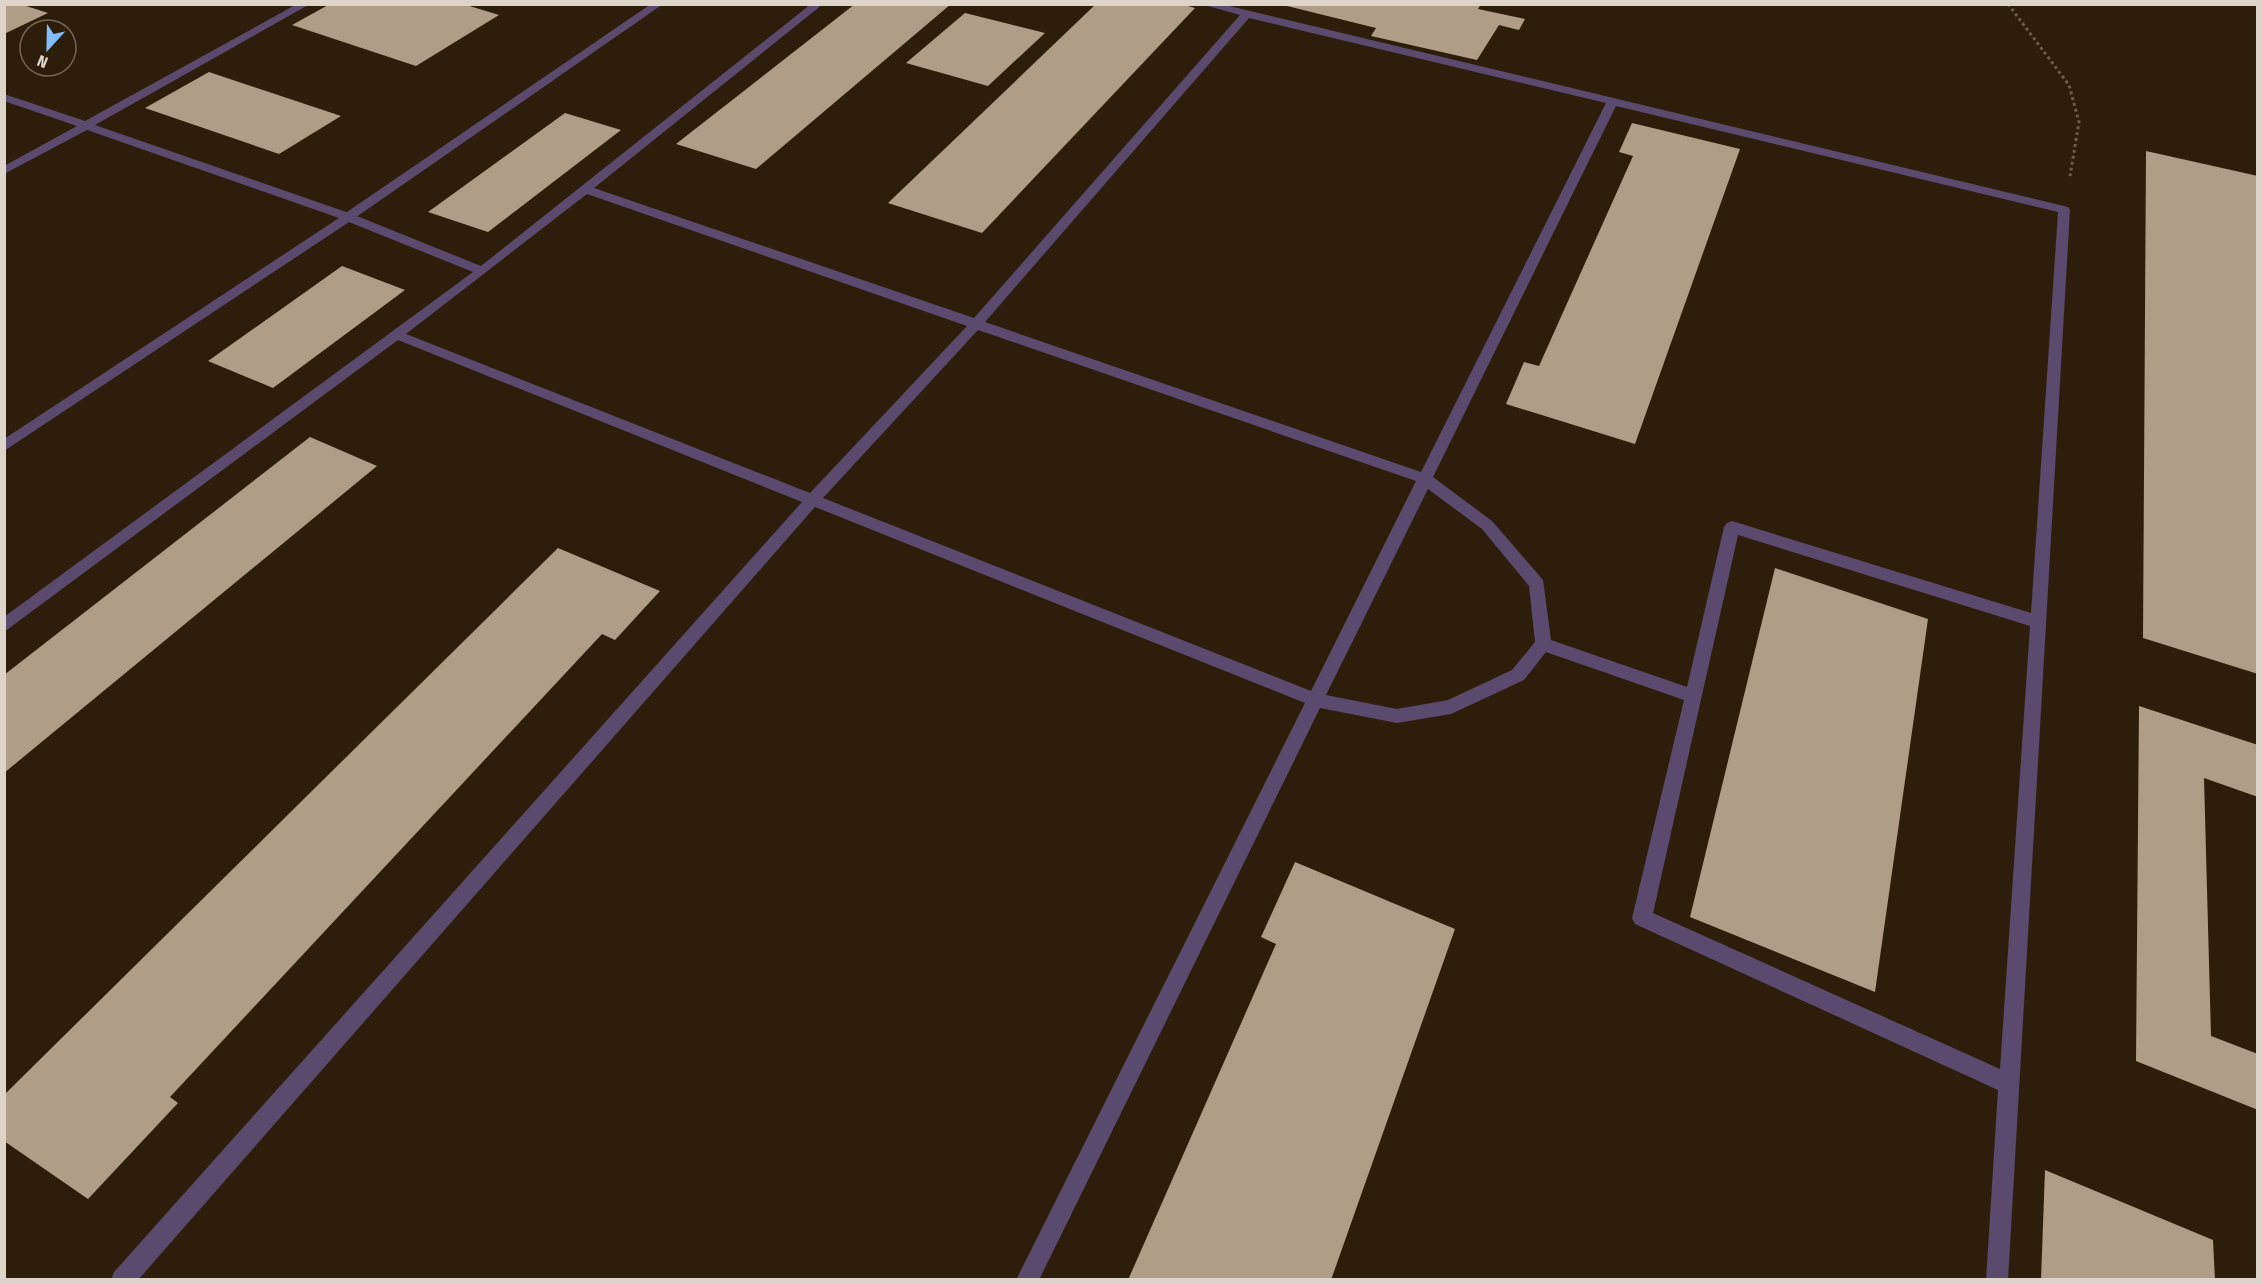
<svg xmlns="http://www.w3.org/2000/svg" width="2262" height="1284" viewBox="0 0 2262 1284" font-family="'Fira Sans Condensed',sans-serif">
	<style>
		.building { fill: #b09d88 }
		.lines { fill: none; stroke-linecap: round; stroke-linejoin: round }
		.path { stroke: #695d4d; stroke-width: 3; stroke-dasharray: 3 3; stroke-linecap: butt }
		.service { fill: #5c496e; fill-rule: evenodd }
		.minor { fill: #5c496e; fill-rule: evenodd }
	</style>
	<rect width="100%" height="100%" fill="#2c1e0b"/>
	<g class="building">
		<path d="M4 4H20L48 13 4 34Z"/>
		<path d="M330 4H463L499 15 416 66 292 25Z"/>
		<path d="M855 4H951L756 169 676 144Z"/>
		<path d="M1096 4H1181L1195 8 982 233 888 203Z"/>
		<path d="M1279 4H1481L1478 9 1525 19 1519 30 1499 25 1477 60 1371 36 1376 28Z"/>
		<path d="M965 13 1045 33 988 86 906 63Z"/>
		<path d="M209 72 341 116 279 154 145 108Z"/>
		<path d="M565 113 621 130 488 232 428 212Z"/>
		<path d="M1632 123 1740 149 1635 444 1506 404 1524 362 1539 366 1633 156 1619 152Z"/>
		<path d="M2146 151 2258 176V674L2143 638Z"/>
		<path d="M342 266 405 290 273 388 208 361Z"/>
		<path d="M310 437 377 466 4 773V675Z"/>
		<path d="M558 548 660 591 615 640 602 634 170 1097 178 1103 88 1199 4 1141V1095Z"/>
		<path d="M1775 568 1928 619 1875 992 1690 917Z"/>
		<path d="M2139 706 2258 745V797L2204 778 2211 1036 2258 1054V1110L2136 1061Z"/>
		<path d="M1295 862 1455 929 1331 1280H1128L1276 944 1261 937Z"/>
		<path d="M2045 1170 2213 1240 2215 1280H2041Z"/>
	</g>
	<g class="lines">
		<path class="path" d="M2008 4 2069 85 2079 122 2070 176"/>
		<path class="service" d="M297 4H310L95 125 352 214 481 266 811 4H823L594 188 974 318 1240 15 1201 4H1221L2068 207 2070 210 2008 1280H1986L1998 1090 1635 924 1632 918 1684 700 1546 652 1524 680 1451 714 1397 723 1320 708 1039 1280H1016L1305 703 815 507 138 1280H111L114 1272 802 502 398 340 4 632V617L473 272 349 222 4 451V439L339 218 87 130 4 174V166L77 126 4 101V94L85 121ZM1249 18 1606 103 1421 472 985 322ZM1616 106 2058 212 2031 613 1732 521 1727 523 1724 527 1687 687 1551 640 1543 580 1492 521 1433 477ZM587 194 967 326 810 493 406 334ZM978 330 1416 481 1311 691 823 498ZM1428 489 1482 529 1529 586 1535 642 1512 670 1448 700 1397 709 1326 695ZM1738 535 2030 626 2000 1069 1653 913Z"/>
		<path class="minor" d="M651 4H663L352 220H344V214Z"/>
	</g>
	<rect width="2262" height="1284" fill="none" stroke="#ded4c9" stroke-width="12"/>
	<g transform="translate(48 48) rotate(202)"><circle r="28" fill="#2c1e0b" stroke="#736757" stroke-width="1.5"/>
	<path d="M0-4.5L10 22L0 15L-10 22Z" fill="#83bcfb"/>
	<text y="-9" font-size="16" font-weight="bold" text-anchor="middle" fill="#ded4c9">N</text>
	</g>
</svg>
